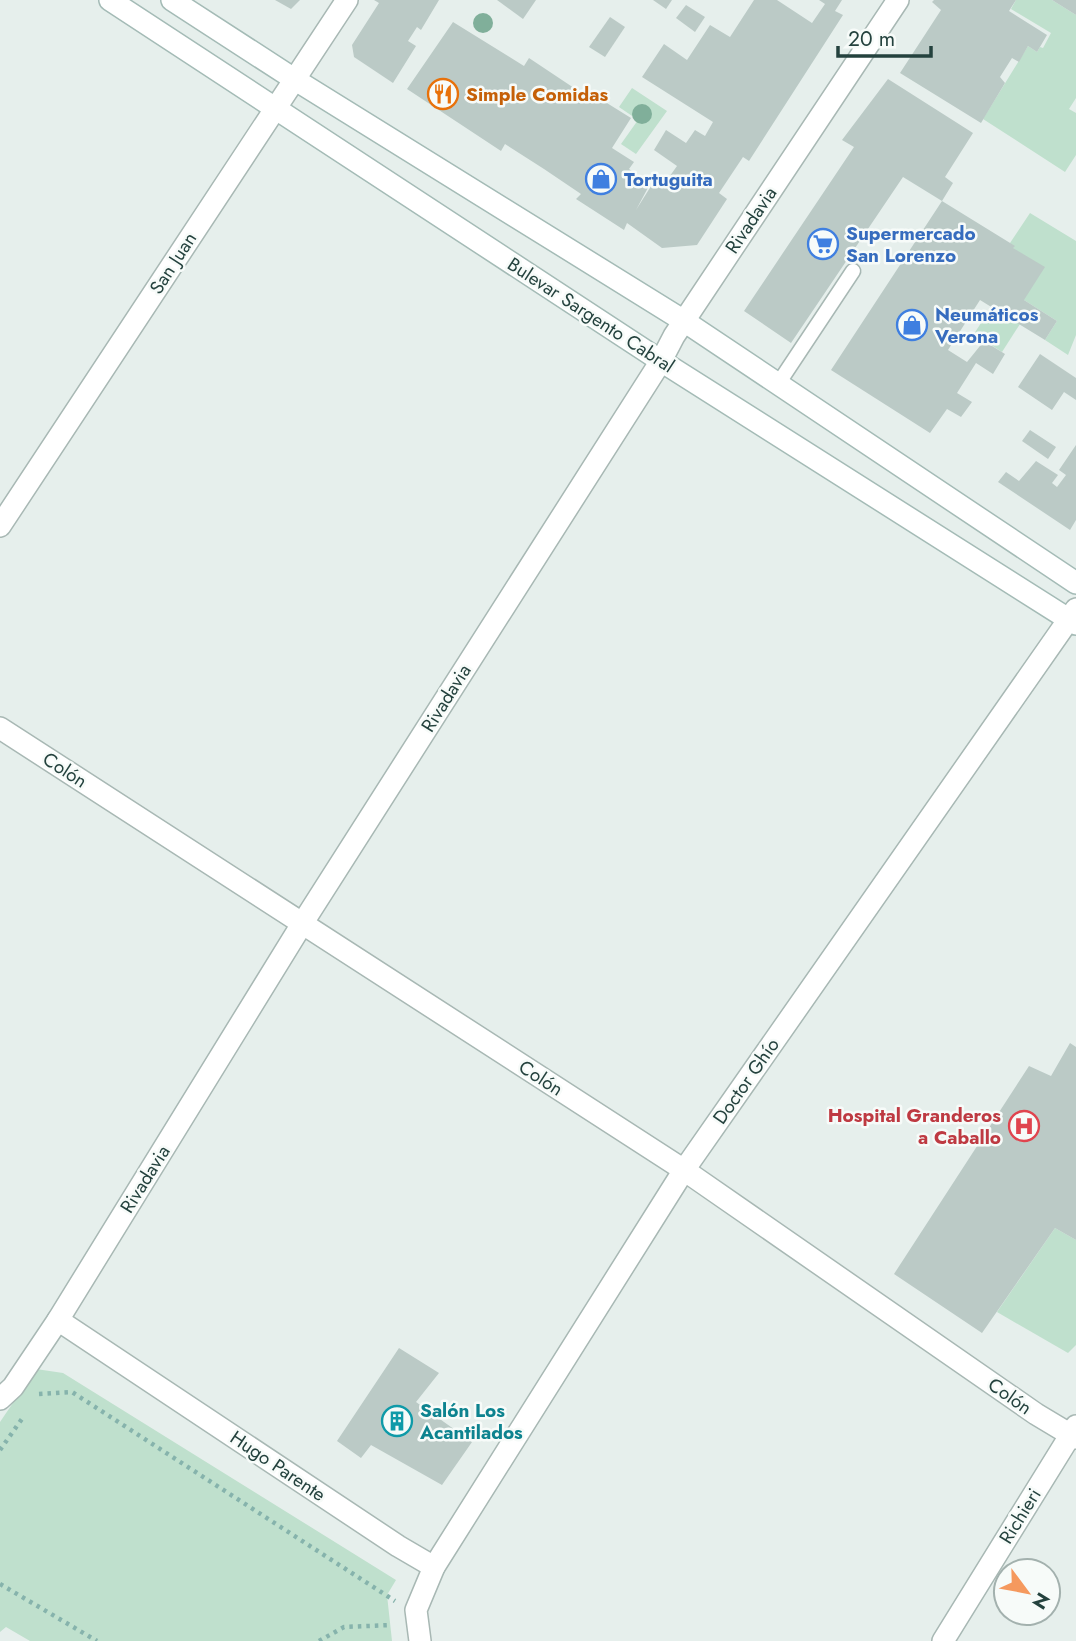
<svg xmlns="http://www.w3.org/2000/svg" width="1076" height="1641" viewBox="0 0 1076 1641" font-family="Jost,sans-serif">
	<style>
		.green { fill: #bfe0cd }
		.building { fill: #bbcac6 }
		.lines { fill: none; stroke-linecap: round; stroke-linejoin: round }
		.lane-casing { stroke: #a8b8b4; stroke-width: 17 }
		.street-casing { stroke: #a8b8b4; stroke-width: 24 }
		.secondary-casing { stroke: #a4bbb6; stroke-width: 24 }
		.path { stroke: #86b3ac; stroke-width: 4.5; stroke-dasharray: 3.5 5; stroke-linecap: butt }
		.lane { stroke: #fff; stroke-width: 14 }
		.street { stroke: #fff; stroke-width: 21 }
		.secondary { stroke: #fff; stroke-width: 21 }
		.tree { fill: #80af9a }
		.labels { text-anchor: middle; dominant-baseline: central; stroke-width: 5; stroke-linejoin: round; paint-order: stroke }
		.food-label { font-size: 19px; font-weight: bold; fill: #c56008; stroke: #f7fbf9; text-anchor: start }
		.shop-label { font-size: 19px; font-weight: bold; fill: #366cbe; stroke: #f7fbf9; text-anchor: start }
		.street-label { font-size: 19px; fill: #24423e; stroke: #f7fbf9 }
		.health-label { font-size: 19px; font-weight: bold; fill: #be3a42; stroke: #f7fbf9; text-anchor: end }
		.culture-label { font-size: 19px; font-weight: bold; fill: #0d838f; stroke: #f7fbf9; text-anchor: start }
	</style>
	<rect width="100%" height="100%" fill="#e6efec"/>
	<g class="green">
		<path d="M1016 0H1052L1076 15V98L1069 109 1076 113V155L1065 172 983 119 1028 46 1037 52 1040 47 1043 48 1051 33 1011 9Z"/>
		<path d="M632 88 667 111 636 154 621 144 638 120 619 107Z"/>
		<path d="M1030 213 1076 241V335L1068 355 1045 340 1057 321 1024 300 1013 248 1010 243Z"/>
		<path d="M991 307 1020 324 1002 352 974 334Z"/>
		<path d="M1055 1228 1076 1240V1345L1068 1353 997 1312Z"/>
		<path d="M36 1369 63 1373 396 1580 387 1595 392 1641H30L6 1627 0 1632V1422Z"/>
	</g>
	<g class="building">
		<path d="M275 0H300L291 9Z"/>
		<path d="M374 0H439L421 30 417 27 408 41 416 46 393 83 354 57 352 45 379 3Z"/>
		<path d="M497 0H536L523 19Z"/>
		<path d="M653 0H672L666 9Z"/>
		<path d="M754 0H777L812 23 825 4 819 0H842L835 11 843 15 749 161 743 157 719 193 727 199 697 245 662 248 627 223 624 230 576 199 581 194 544 169 505 144 501 151 407 89 453 22 524 66 529 58 589 98 594 95 631 118 612 148 634 162 629 169 650 184 636 210 653 183 667 180 677 166 654 150 666 130 686 143 695 130 705 136 713 122 642 77 664 44 687 60 710 25 730 37Z"/>
		<path d="M934 0H1016L1009 11 1047 35 1037 52 1028 46 1019 62 1012 58 1000 77 1005 83 981 123 900 73 941 10 932 2Z"/>
		<path d="M1052 0H1076V15Z"/>
		<path d="M686 5 705 17 695 32 676 18Z"/>
		<path d="M610 17 625 27 605 57 589 47Z"/>
		<path d="M888 79 973 133 945 177 953 183 942 201 903 177 791 343 744 311 854 147 842 140Z"/>
		<path d="M942 201 1015 246 1013 248 1045 267 1024 300 1057 321 1045 340 980 300 948 350 967 362 984 341 1005 354 993 374 976 363 957 393 972 402 961 417 947 409 930 433 831 370Z"/>
		<path d="M1040 354 1076 378V400L1064 392 1052 410 1018 387Z"/>
		<path d="M1030 430 1056 447 1048 459 1022 441Z"/>
		<path d="M1076 445V520L1070 530 998 482 1006 472 1019 481 1036 461 1058 475 1052 483 1057 487 1066 475 1059 470Z"/>
		<path d="M1070 1043 1076 1047V1240L1055 1228 982 1333 894 1274 1029 1066 1051 1076Z"/>
		<path d="M399 1348 439 1373 416 1402 472 1442 442 1485 371 1445 361 1458 337 1441Z"/>
	</g>
	<g class="lines">
		<g class="lane-casing">
			<path id="lane" d="M778 384 853 271"/>
		</g>
		<g class="street-casing">
			<g id="street">
				<path d="M0 526 347 0"/>
				<path d="M0 728 684 1170 1036 1414 1076 1438"/>
				<path d="M58 1320 398 1546 434 1567"/>
				<path d="M0 1399 13 1387 58 1320 302 924 661 361 674 336 898 0"/>
				<path d="M420 1641 416 1610 434 1567 684 1170 1076 609"/>
				<path d="M943 1641 1076 1426"/>
			</g>
		</g>
		<g class="secondary-casing">
			<g id="secondary">
				<path d="M110 0 661 361 1076 624"/>
				<path d="M172 0 294 79 684 321 1076 583"/>
			</g>
		</g>
		<g class="path">
			<path d="M39 1394 72 1392 395 1601"/>
			<path d="M0 1450 24 1416"/>
			<path d="M0 1584 97 1641"/>
			<path d="M319 1641 344 1627 390 1625"/>
		</g>
		<use href="#lane" class="lane"/>
		<use href="#street" class="street"/>
		<use href="#secondary" class="secondary"/>
	</g>
	<g class="tree">
		<circle cx="483" cy="23" r="10"/>
		<circle cx="642" cy="114" r="10"/>
	</g>
	<defs>
		<g id="restaurant-ring" transform="scale(1.575)"><circle r="9.5" fill="#f7fbf9" stroke="#e8710a" stroke-width="1.5"/><path d="M-5-6h1v4h1v-4h1v4h1v-4h1v5L-1.5 .5V6h-2V.5L-5-1ZM5-6V6H3V1.5H1.5Q1.5-4 5-6Z" fill="#e8710a"/></g>
		<g id="shop-ring" transform="scale(1.575)"><circle r="9.5" fill="#f7fbf9" stroke="#3f7fe0" stroke-width="1.5"/><path d="M-5-2.5h2.3a2.7 3.5 0 0 1 5.4 0H5L5.5 6h-11ZM-1.5-2.5h3a1.5 2.3 0 0 0-3 0Z" fill="#3f7fe0"/></g>
		<g id="supermarket-ring" transform="scale(1.575)"><circle r="9.5" fill="#f7fbf9" stroke="#3f7fe0" stroke-width="1.5"/><path d="M-6-5.5h2.5l.6 2H6L4.5 2H-2.5L-4.4-4H-6ZM-1.5 3.2a1.3 1.3 0 1 0 .1 0ZM3 3.2a1.3 1.3 0 1 0 .1 0Z" fill="#3f7fe0"/></g>
		<g id="hospital-ring" transform="scale(1.575)"><circle r="9.5" fill="#f7fbf9" stroke="#e0444e" stroke-width="1.5"/><path d="M-5-5h3v3.5h4V-5h3V5h-3V1.5h-4V5h-3Z" fill="#e0444e"/></g>
		<g id="building-ring" transform="scale(1.575)"><circle r="9.5" fill="#f7fbf9" stroke="#0f9aa8" stroke-width="1.5"/><path d="M-4-6H4V6H1V3H-1V6H-4ZM-2.5-4.3h1.7v1.8h-1.7ZM.8-4.3h1.7v1.8H.8ZM-2.5-1h1.7V.8h-1.7ZM.8-1h1.7V.8H.8Z" fill="#0f9aa8"/></g>
	</defs>
	<g fill-rule="evenodd">
		<use href="#restaurant-ring" x="443" y="94"/>
		<use href="#shop-ring" x="601" y="179"/>
		<use href="#supermarket-ring" x="823" y="244"/>
		<use href="#shop-ring" x="912" y="325"/>
		<use href="#hospital-ring" x="1024" y="1126"/>
		<use href="#building-ring" x="397" y="1421"/>
	</g>
	<g class="labels">
		<g class="food-label">
			<text x="466" y="94">Simple Comidas</text>
		</g>
		<g class="shop-label">
			<text x="624" y="179">Tortuguita</text>
			<text x="846" y="233">Supermercado<tspan x="846" dy="22">San Lorenzo</tspan></text>
			<text x="935" y="314">Neumáticos<tspan x="935" dy="22">Verona</tspan></text>
		</g>
		<g class="street-label">
			<text transform="translate(751 220) rotate(-56)">Rivadavia</text>
			<text transform="translate(173 263) rotate(-57)">San Juan</text>
			<text transform="translate(591 315) rotate(33)">Bulevar Sargento Cabral</text>
			<text transform="translate(446 698) rotate(-58)">Rivadavia</text>
			<text transform="translate(65 770) rotate(33)">Colón</text>
			<text transform="translate(541 1078) rotate(33)">Colón</text>
			<text transform="translate(746 1081) rotate(-55)">Doctor Ghío</text>
			<text transform="translate(145 1179) rotate(-58)">Rivadavia</text>
			<text transform="translate(1010 1396) rotate(35)">Colón</text>
			<text transform="translate(278 1466) rotate(34)">Hugo Parente</text>
			<text transform="translate(1020 1516) rotate(-58)">Richieri</text>
		</g>
		<g class="health-label">
			<text x="1001" y="1115">Hospital Granderos<tspan x="1001" dy="22">a Caballo</tspan></text>
		</g>
		<g class="culture-label">
			<text x="420" y="1410">Salón Los<tspan x="420" dy="22">Acantilados</tspan></text>
		</g>
	</g>
	<g transform="translate(1027 1592) rotate(122)"><circle r="33" fill="#f7fbf9" stroke="#a3b1ae" stroke-width="2"/>
	<path d="M0-5L12 26L0 18L-12 26Z" fill="#f5995e"/>
	<text y="-10" font-size="19" font-weight="bold" text-anchor="middle" fill="#24423e">N</text>
	</g>
	<path d="M838 46v10h93v-10" fill="none" stroke="#24423e" stroke-width="3.5"/>
	<text x="848" y="46" font-size="21" fill="#24423e" stroke="#f7fbf9" stroke-width="5" paint-order="stroke">20 m</text>
</svg>
